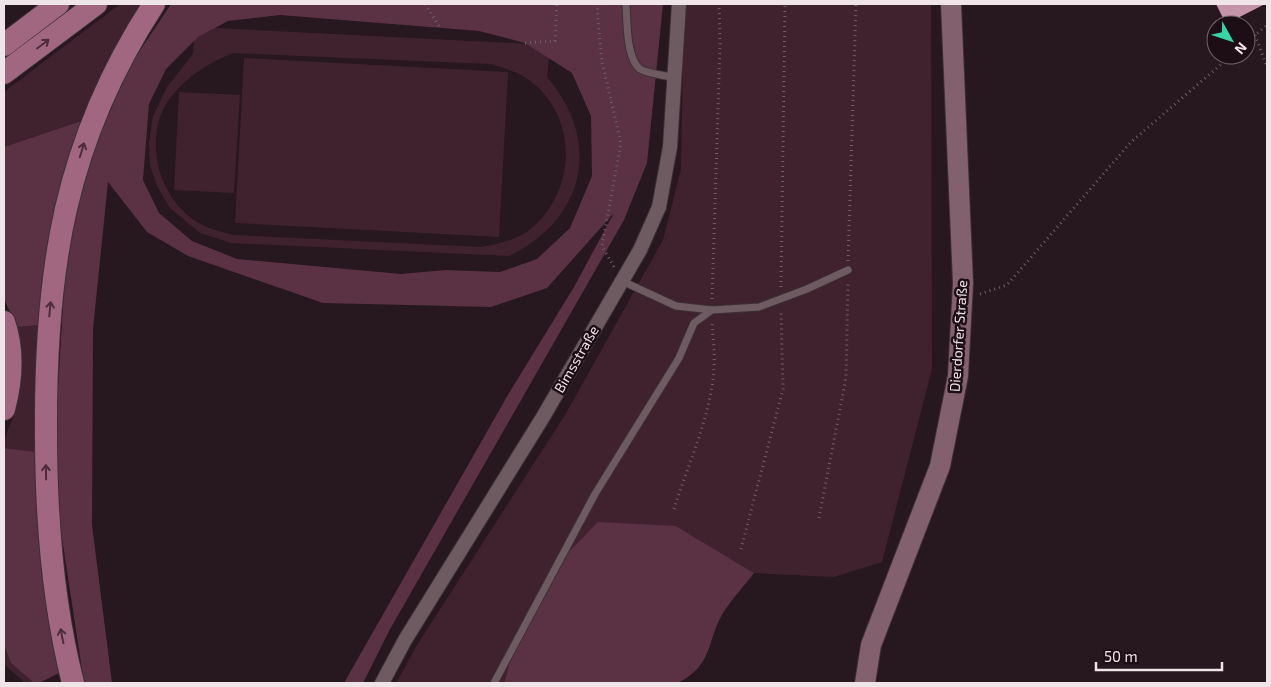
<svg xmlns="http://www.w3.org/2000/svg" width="1271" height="687" viewBox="0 0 1271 687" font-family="'Exo 2',sans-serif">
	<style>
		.green { fill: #40222f; fill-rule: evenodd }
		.forest { fill: #5a3243; fill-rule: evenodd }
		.building { fill: #c494a8 }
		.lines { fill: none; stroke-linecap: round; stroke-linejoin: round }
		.service-casing { stroke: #3c3135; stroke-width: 9 }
		.minor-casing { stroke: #3c3135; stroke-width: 16 }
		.secondary-casing { stroke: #3c3135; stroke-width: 22 }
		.trunk-casing { stroke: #3c3135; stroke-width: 24 }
		.path { stroke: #6e5f65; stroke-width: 3; stroke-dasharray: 1 4; stroke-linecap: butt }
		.service { stroke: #6e5b62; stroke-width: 7 }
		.minor { stroke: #6e5b62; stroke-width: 14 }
		.secondary { stroke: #82606d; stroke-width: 20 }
		.trunk { stroke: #a26780; stroke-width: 22 }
		.oneway { stroke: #4c2d3a }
		.labels { text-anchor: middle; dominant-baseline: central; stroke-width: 5; stroke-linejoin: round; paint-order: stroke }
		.street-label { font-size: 14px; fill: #efe4e8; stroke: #1d0e15 }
	</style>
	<rect width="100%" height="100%" fill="#27171e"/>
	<g class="green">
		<path d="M120 4H141L119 39 81 121 4 147V92Z"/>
		<path d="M684 4H931L932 369 882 562 834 577 754 573 676 526 515 644 504 683H396L417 645 565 415 663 240 681 169Z"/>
		<path d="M195 27 550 45 547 77C602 141 586 219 509 256L231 243 200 233 170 208 157 186 150 166 149 142 153 116 167 87 193 54ZM233 53 491 64C504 68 518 72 529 80 578 116 577 188 533 227 518 240 499 244 480 247L233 235C219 231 205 228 194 220 162 198 148 153 160 117 171 86 205 64 233 53Z"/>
		<path d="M244 58 508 72 499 237 235 223Z"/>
		<path d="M179 92 240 95 234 193 174 190Z"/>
		<path d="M40 325 34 420 37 452 4 448C4 434 11 425 15 412 23 383 23 356 17 327Z"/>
		<path d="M4 645 11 663 34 683H25L4 664Z"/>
	</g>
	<g class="forest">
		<path d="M171 4H663L647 163 624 220 389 631 363 683H344L509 393 574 287 614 213 547 288 491 307 323 303 188 256 147 232 108 182 93 329 92 525 112 683H84L60 525 56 421 67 239 88 161 131 64ZM280 15 479 31 525 43 572 73 591 116 592 176 570 228 537 259 500 272 446 270 401 274 237 259 192 241 159 213 143 180 149 104 166 69 198 37 228 21Z"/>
		<path d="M81 121C56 188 47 254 40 325L17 327 4 299V147Z"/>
		<path d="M4 448 37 452 61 672 39 683H34L11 663 4 645Z"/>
		<path d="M598 522 676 526 754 573C744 586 732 599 723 613 706 642 714 664 678 683H504L515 644 555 566Z"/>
	</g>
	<path class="building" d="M1216 4H1265L1226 24Z"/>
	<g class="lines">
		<g class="service-casing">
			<g id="service">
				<path d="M626 4C627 20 626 58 640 69 648 74 665 75 675 78"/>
				<path d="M622 281 676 306 712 310 759 307 807 289 848 270"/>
				<path d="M494 683 595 494 679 358 694 323 712 310"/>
			</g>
		</g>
		<g class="minor-casing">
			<path id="minor" d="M382 683 405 640 543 417 640 250 659 207 670 147 679 4"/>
		</g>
		<g class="secondary-casing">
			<path id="secondary" d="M865 683 871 645 940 466 958 376 963 283 951 4"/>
		</g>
		<g class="trunk-casing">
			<g id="trunk">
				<path d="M4 45 58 4"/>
				<path d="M4 73 96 4"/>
				<path d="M4 322C14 351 12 379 4 409"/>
				<path d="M73 683C52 601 46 517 46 432 45 271 64 142 154 4"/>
			</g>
		</g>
		<g class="path">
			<path d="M425 4 439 26"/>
			<path d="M600 4 597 10 602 62 621 143 602 246 614 267"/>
			<path d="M1255 35 1267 67"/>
			<path d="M525 43 555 41 557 4"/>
			<path d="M1246 43 1267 25"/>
			<path d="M848 261 856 4"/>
			<path d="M781 287 785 4"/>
			<path d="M980 294 1007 285 1131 142 1232 55"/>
			<path d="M712 299 720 44 719 4"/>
			<path d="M674 509C688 464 711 416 714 369 715 354 713 338 712 323"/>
			<path d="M819 518 846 378 848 282"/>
			<path d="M741 549 783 389 781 310"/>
		</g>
		<use href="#service" class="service"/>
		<use href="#minor" class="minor"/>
		<use href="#secondary" class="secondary"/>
		<use href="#trunk" class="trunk"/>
	</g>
	<defs><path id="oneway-shaft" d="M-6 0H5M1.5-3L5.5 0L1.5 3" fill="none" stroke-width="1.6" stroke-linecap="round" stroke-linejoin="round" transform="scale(1.25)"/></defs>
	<g class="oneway">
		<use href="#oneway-shaft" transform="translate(43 44) rotate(-37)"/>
		<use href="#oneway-shaft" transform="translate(82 150) rotate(-73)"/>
		<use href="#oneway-shaft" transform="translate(50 309) rotate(-84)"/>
		<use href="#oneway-shaft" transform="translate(46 472) rotate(-91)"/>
		<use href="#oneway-shaft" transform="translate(62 636) rotate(-101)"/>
	</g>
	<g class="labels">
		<g class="street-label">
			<text transform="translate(958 336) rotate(-86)">Dierdorfer Straße</text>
			<text transform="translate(576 359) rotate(-60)">Bimsstraße</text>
		</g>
	</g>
	<rect width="1271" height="687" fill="none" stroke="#efe4e8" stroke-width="10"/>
	<g transform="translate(1231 40) rotate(130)"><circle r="24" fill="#1d0e15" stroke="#716469"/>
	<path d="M0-4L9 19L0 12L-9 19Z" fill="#38d4a6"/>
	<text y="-8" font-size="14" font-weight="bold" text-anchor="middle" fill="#efe4e8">N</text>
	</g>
	<path d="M1096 662v8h126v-8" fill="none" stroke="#efe4e8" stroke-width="2.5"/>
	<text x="1104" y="662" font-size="15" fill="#efe4e8" stroke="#1d0e15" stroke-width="4" paint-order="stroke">50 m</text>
</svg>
